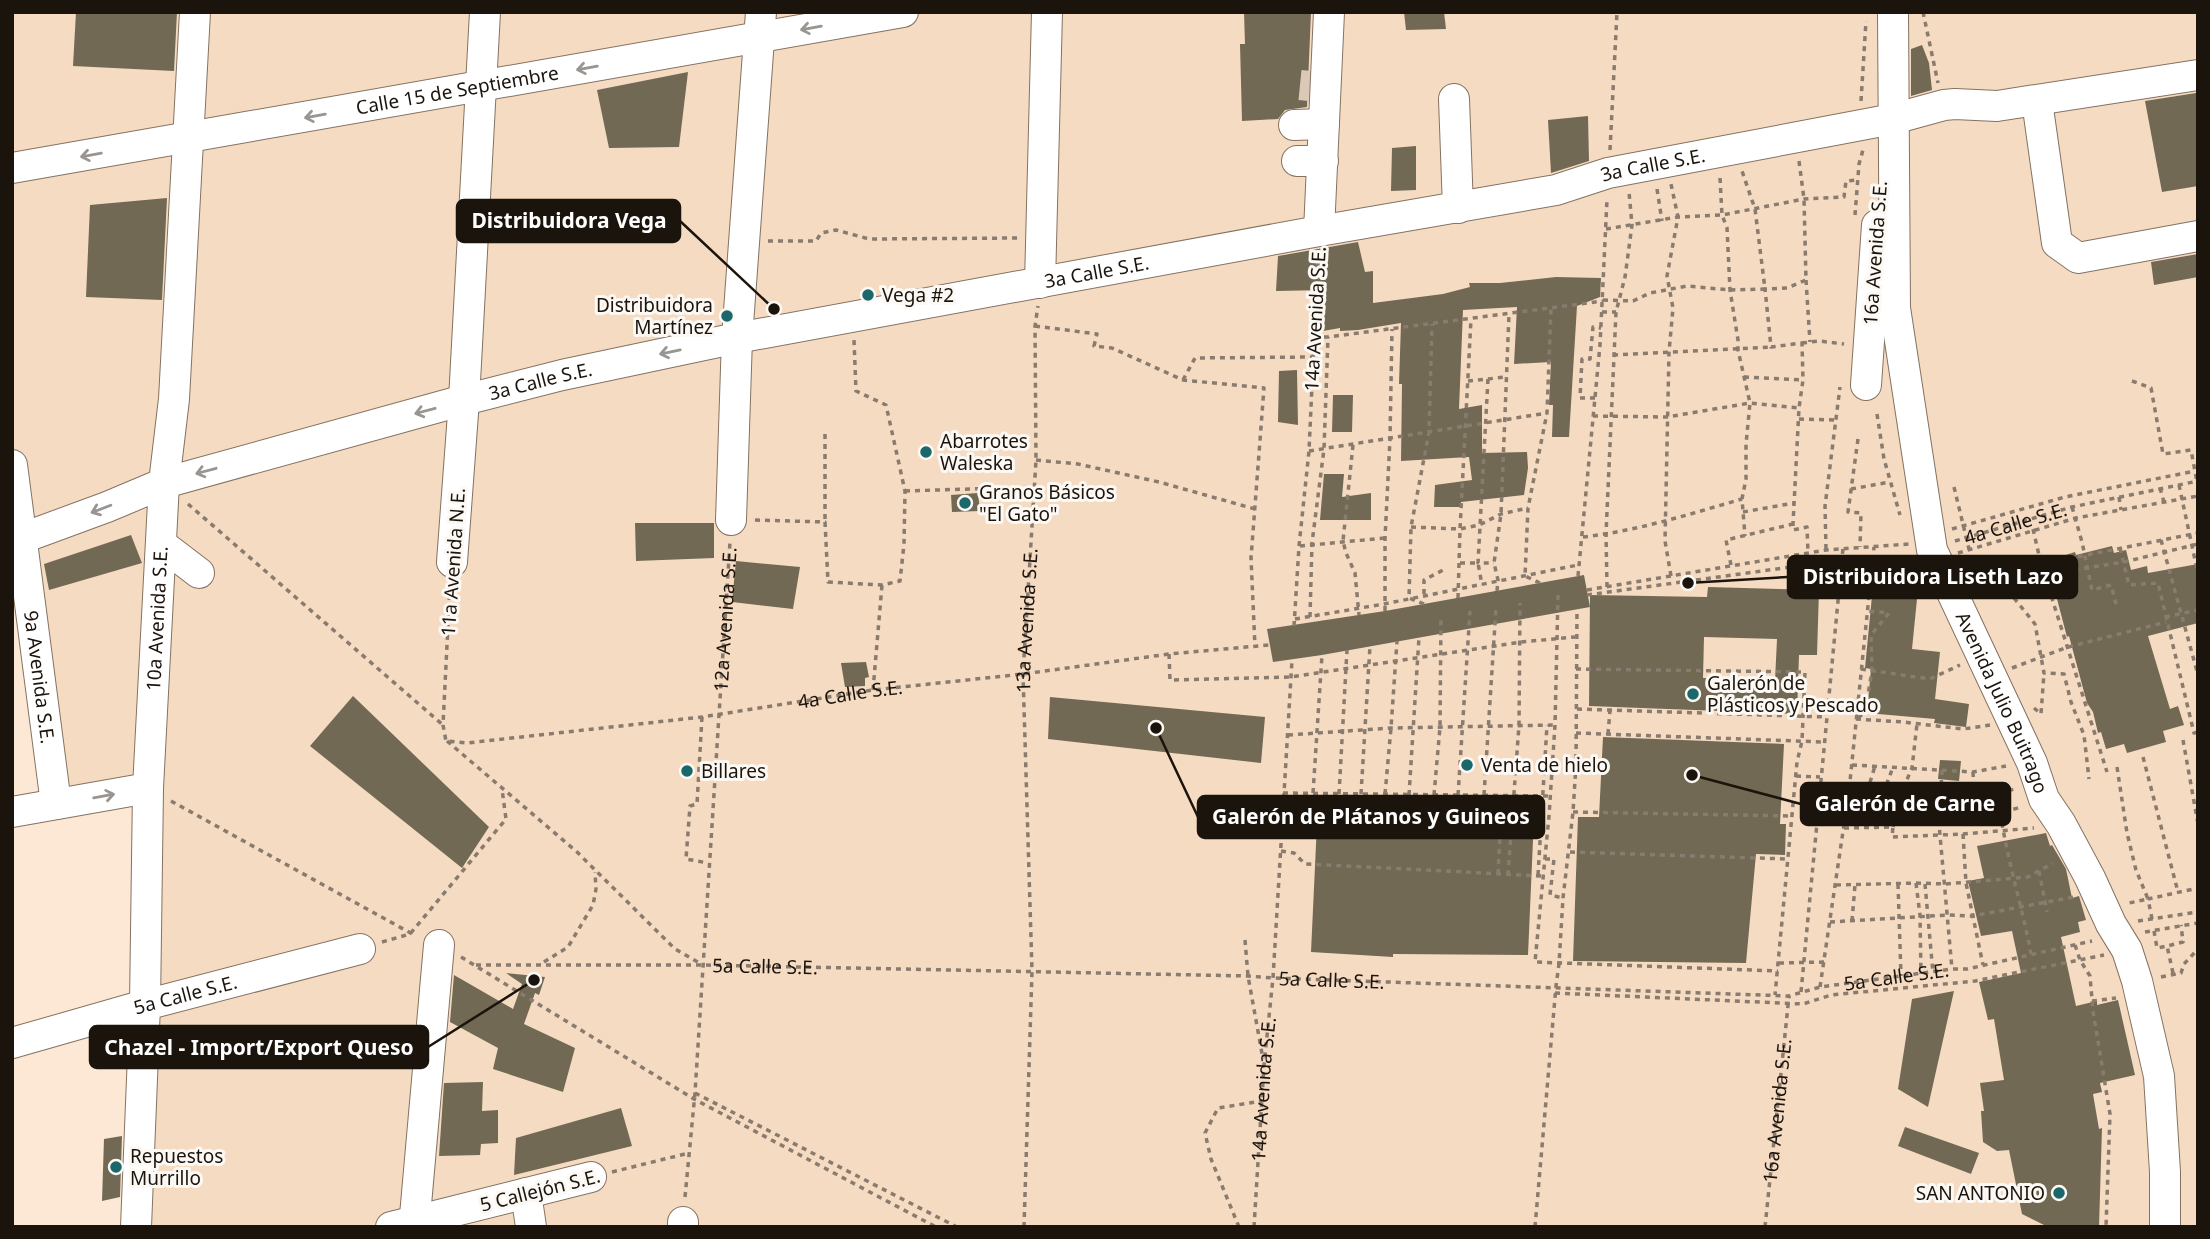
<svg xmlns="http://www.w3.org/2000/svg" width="2210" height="1239" viewBox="0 0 2210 1239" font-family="'Noto Sans',sans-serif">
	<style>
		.built { fill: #f6dbc3 }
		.building { fill: #716953; fill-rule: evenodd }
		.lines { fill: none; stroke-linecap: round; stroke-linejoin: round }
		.minor-tunnel { stroke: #dbc8b7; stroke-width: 30; stroke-dasharray: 30 15; stroke-linecap: butt }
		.minor-casing { stroke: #847261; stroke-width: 32 }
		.path { stroke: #897b6e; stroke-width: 3.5; stroke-dasharray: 5 5; stroke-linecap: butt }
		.minor { stroke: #fff; stroke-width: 30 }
		.oneway { stroke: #989592 }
		.poi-dot { fill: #1a676c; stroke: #fcf8f4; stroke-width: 2.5 }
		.labels { text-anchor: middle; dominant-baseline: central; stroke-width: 6; stroke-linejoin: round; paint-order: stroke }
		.street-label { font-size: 19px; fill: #1b140d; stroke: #fcf8f4 }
		.poi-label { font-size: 19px; fill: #1b140d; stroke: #fcf8f4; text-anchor: start }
		.leader { fill: none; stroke: #1b140d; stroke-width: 2.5 }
		.callout-dot { fill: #1b140d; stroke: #fcf8f4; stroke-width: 2.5 }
		.callout { fill: #1b140d; stroke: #1b140d; stroke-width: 2.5 }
		.callout-label { font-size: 21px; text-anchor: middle; font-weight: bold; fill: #fff }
	</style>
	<rect width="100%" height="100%" fill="#fde8d5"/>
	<path class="built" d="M12 12H2198V1227H136L148 789 56 804 12 466Z"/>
	<g class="building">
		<path d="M76 12H177L174 71 73 66Z"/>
		<path d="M1244 12H1311L1307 107 1285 110 1278 119 1242 121 1240 44H1245Z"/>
		<path d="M1404 12H1444L1446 29 1406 30Z"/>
		<path d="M1922 45 1929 63 1932 90 1911 96V49Z"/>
		<path d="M688 72 679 147 609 148 597 90Z"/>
		<path d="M2196 93 2198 103V186L2162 192 2145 101Z"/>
		<path d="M1588 116 1589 161 1551 173 1548 120Z"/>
		<path d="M1416 146V190L1391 191 1392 148Z"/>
		<path d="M167 198 162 300 86 297 90 205Z"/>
		<path d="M1358 242 1365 272 1373 271V303L1443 294 1470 287 1469 283H1500L1556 277 1601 278 1600 297 1577 306 1569 437H1552L1553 405H1549L1551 362 1514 364 1517 307 1463 310 1459 409 1482 405V453L1527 452 1528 468 1524 495 1461 502 1460 507H1434L1435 485 1472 480 1469 457 1401 461 1402 384H1399L1401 323 1358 330 1340 331V328L1323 331 1325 290 1276 291 1278 256Z"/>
		<path d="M2198 254V277L2154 285 2151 262Z"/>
		<path d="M1297 370 1298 425 1278 422 1279 371Z"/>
		<path d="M1333 395H1353L1352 432H1332Z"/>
		<path d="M1324 474H1344L1342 497 1371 493V520H1320Z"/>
		<path d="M978 493 980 511 952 512 951 495Z"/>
		<path d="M635 523H714V558L636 561Z"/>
		<path d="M131 535 142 563 49 590 44 564Z"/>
		<path d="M2112 546 2114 553 2126 550 2131 570 2147 566 2148 573 2198 564V623L2148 636 2170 709 2178 706 2184 725 2163 731 2166 742 2127 753 2124 744 2106 749 2101 732 2098 733 2093 712 2087 703 2069 636 2067 637 2047 561 2075 552 2076 555Z"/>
		<path d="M736 561 800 567 793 609 732 602Z"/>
		<path d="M1875 565 1920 569 1912 649 1940 652 1935 699 1969 704 1966 727 1934 723 1935 719 1867 713 1871 669 1865 668Z"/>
		<path d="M1584 575 1590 607 1322 655 1273 662 1267 629 1385 611Z"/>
		<path d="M1708 587 1819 590 1817 655H1799L1797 714 1589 706 1590 595 1707 597ZM1704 637 1777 639 1775 681 1703 678Z"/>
		<path d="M866 662 869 677 865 678V686L845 687 841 663Z"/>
		<path d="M353 696 489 827 462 868 310 746Z"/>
		<path d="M1050 697 1265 717 1261 763 1048 739Z"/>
		<path d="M1603 737 1784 744 1780 824H1786L1785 855 1756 854 1746 963 1573 961 1578 817H1599Z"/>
		<path d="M1940 760 1961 761 1959 781 1938 779Z"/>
		<path d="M1409 796 1493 801 1502 817H1534L1528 955 1393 954V957L1311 952 1318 802H1409Z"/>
		<path d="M2046 833 2050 846 2052 845 2066 869 2072 898 2079 896 2086 920 2078 922 2080 932 2061 937 2076 1006 2097 1001V1005L2118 1000 2135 1075 2100 1083 2102 1092 2093 1094 2099 1129 2102 1128 2099 1227H2048L2022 1214 2009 1150 1997 1151 1983 1142 1981 1111H1984L1980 1083 2004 1080 1994 1019 1988 1020 1979 982 2021 973 2012 931 1981 936 1968 881 1984 878 1977 846Z"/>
		<path d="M506 973 545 977 539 995 535 993 524 1024 575 1048 563 1092 493 1069 498 1048 450 1022 454 975 513 1009 522 984Z"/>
		<path d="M1954 991 1928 1107 1898 1089 1912 999Z"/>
		<path d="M483 1082 482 1111 498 1110V1143L481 1144 480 1155 439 1156 444 1083Z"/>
		<path d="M621 1108 632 1146 514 1175 516 1138Z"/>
		<path d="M1905 1127 1979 1153 1971 1174 1898 1146Z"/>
		<path d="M122 1136 120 1197 102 1201 104 1139Z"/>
	</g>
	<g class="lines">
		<path class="minor-tunnel" d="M1300 85 1310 86"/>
		<g class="minor-casing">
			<g id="minor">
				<path id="s8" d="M1893 12 1895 308 1932 550 2032 763 2044 799 2061 824 2090 878 2111 924 2127 950 2137 981 2159 1076 2165 1172V1227"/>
				<path d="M1454 99 1458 208"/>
				<path d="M2037 101 2057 243 2078 258 2198 236"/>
				<path d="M1294 125 1324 124"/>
				<path d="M1297 161H1323"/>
				<path id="s9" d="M12 168 903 12"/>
				<path d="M1319 231 1329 12"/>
				<path d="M1040 283 1047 12"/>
				<path d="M1866 385 1877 225"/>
				<path id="s10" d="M12 465 56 804"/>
				<path d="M731 520 737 338 761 12"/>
				<path id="s11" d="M12 542 107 507 164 483 464 400 562 375 737 338 1319 231 1556 190 1608 173 1893 119 1944 105 1955 104 1997 106 2198 75"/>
				<path d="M161 544 199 573"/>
				<path d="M452 562 464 400 485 12"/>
				<path d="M12 812 148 788"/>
				<path id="s12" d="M12 1043 145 1005 360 949"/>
				<path d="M526 1193 531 1227"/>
				<path id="s13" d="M136 1227 145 1005 148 788 164 483 174 399 195 12"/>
				<path d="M391 1227 591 1177"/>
				<path d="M414 1227 439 945"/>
				<path d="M683 1227V1222"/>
			</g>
		</g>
		<g class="path">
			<path d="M1923 12 1938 83"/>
			<path d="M1861 101 1866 21"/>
			<path d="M1610 150 1617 12"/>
			<path d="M1799 161 1804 199 1806 280 1787 288 1765 289 1771 347 1802 343 1803 380 1799 408 1793 524V530L1807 527 1808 553"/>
			<path d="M1720 178 1722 215 1727 228 1730 290 1738 340V350L1750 403 1746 444V479L1742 499 1745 536"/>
			<path d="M1657 189 1662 221"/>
			<path d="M1855 215 1859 164 1863 150"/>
			<path d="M1606 229 1678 217 1722 215 1804 199 1844 197 1846 181 1857 180"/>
			<path d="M768 241H816L821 233 836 230 869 239 1018 238"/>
			<path d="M1806 280 1810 342"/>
			<path d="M1603 300 1633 301 1650 293 1687 286 1730 290 1765 289 1755 209 1742 171"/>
			<path d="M1602 312H1616"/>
			<path d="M1035 326 1097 334 1094 346 1112 348 1183 380 1264 388 1251 558 1255 647"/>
			<path d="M1314 337H1328L1603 301"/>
			<path d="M1802 343 1819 341 1844 344"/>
			<path d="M1613 355 1771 347"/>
			<path d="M1744 377 1803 380"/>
			<path d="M1488 379 1478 563H1494"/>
			<path d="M1183 380 1195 358 1312 357"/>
			<path d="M1468 381 1506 377"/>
			<path d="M2132 381 2151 388 2163 454 2191 450 2197 482"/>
			<path d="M1595 398H1580L1582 359H1590L1593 327 1601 328"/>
			<path d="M1877 414 1884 459 1900 515"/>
			<path d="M1593 416 1667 417 1750 403 1799 408"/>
			<path d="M1799 419 1836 420"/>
			<path d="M825 434V522"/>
			<path d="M1858 439 1848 512 1861 513 1860 547"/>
			<path d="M1353 445 1343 541 1346 553 1355 573 1359 615"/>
			<path d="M1309 451 1547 413"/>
			<path d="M1036 460 1078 464 1159 482 1255 509"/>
			<path d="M2179 485 2198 574"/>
			<path d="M1954 487 1969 549"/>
			<path d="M2160 488 2164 502"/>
			<path d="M1851 489 1890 482"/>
			<path d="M905 491 1033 487"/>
			<path d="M2119 497 2121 510"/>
			<path d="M188 504 443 725"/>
			<path d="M2072 507 2082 542 2092 590 2111 585 2117 608"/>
			<path d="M1743 512 1794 503"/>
			<path d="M755 520 825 522 828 582 882 585 900 581 904 544 905 491 886 405 856 391 854 340"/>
			<path d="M1411 527 1460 529 1479 525 1501 514 1528 508"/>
			<path d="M1952 529 2065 497 2195 471"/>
			<path d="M2033 529 2041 564 2107 772"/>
			<path d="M1583 537C1637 531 1690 514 1742 499"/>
			<path d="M2161 540 2198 675"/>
			<path id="s1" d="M1955 541 2072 507 2198 481"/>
			<path d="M1300 546 1385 538"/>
			<path d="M2120 548 2129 585 2158 583 2194 733 2198 732"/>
			<path d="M1826 549 1825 506 1840 387"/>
			<path d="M1958 553 2076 518 2198 496"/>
			<path d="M1460 563H1478L1482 585"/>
			<path d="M1731 565 1726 540 1793 524"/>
			<path d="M1992 574 1997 594 2010 593 2035 624 2044 673 2064 674 2071 702 2084 735 2089 779"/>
			<path d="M1578 576 1600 345 1607 200"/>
			<path d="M1671 576 1665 541 1669 352 1673 308 1667 276 1678 217 1671 184"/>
			<path d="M1970 578 2198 533"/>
			<path d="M1995 582 2124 562 2198 544"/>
			<path d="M1540 583 1525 576 1528 508 1547 413 1551 308"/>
			<path id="s2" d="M450 585 443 725 446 741 467 743 702 717 873 690 1023 674 1169 654 1269 645"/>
			<path d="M1607 587 1606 534 1616 312 1625 277 1632 225 1629 192"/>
			<path d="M1587 590 1826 550 1909 544"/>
			<path d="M1497 591 1498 580 1494 563 1501 514 1509 314"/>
			<path d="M1424 594V580L1447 568"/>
			<path d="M1558 595 1555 725 1549 816 1535 962 1778 971"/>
			<path d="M1587 595 1842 560"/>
			<path d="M1458 598 1460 529 1471 319"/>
			<path d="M1424 604 1409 598 1411 527 1429 432 1432 324"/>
			<path d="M1385 611V538L1390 439 1392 329"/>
			<path d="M1310 617 1312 543 1324 449 1328 337"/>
			<path d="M2165 617 2198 610"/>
			<path d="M1295 619 1384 604 1578 565"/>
			<path d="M1294 626 1299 546 1309 451 1318 254"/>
			<path d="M1169 654 1170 680 1291 677 1521 642 1575 637"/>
			<path d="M2012 668 2068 647 2166 622"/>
			<path d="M1576 669 1805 672 1802 741 1797 762 1775 995"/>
			<path d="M1861 669 1930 679 1960 665"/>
			<path d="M873 690 882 585"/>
			<path d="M2034 708 2041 714 2044 673"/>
			<path d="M1577 709 1826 717"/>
			<path d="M702 717 697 804 690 806 686 859 708 863"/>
			<path d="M1858 718 1865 712 1872 671 1871 635 1889 613 1867 611"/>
			<path d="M1856 719 1903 722 1963 729 1990 725"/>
			<path d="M1576 733 1824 742"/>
			<path d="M1608 734 1610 710"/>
			<path d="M1288 735 1391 728 1555 725"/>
			<path d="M2183 740 2198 824"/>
			<path d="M447 741 577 852 675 949 701 964"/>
			<path d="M2143 757 2178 892"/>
			<path d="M1852 765 1973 772 2006 766"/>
			<path d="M2117 767 2127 833 2136 870 2148 899 2129 903"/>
			<path d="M1942 770 1939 824 1952 969"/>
			<path d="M1973 772 1974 793"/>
			<path d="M1796 776 1820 777"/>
			<path d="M1849 791 1900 796 1998 793 2015 789"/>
			<path d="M1867 792 1875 766"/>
			<path d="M1283 793 1550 796"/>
			<path d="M1313 793 1322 655"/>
			<path d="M1998 793C2003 848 2021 900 2031 954"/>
			<path d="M1339 794 1347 650"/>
			<path d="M1361 794 1370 646"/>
			<path d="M1385 794 1391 728 1397 641"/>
			<path d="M1883 794 1893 767"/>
			<path d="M1409 795 1419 637"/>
			<path d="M1434 795 1440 727 1441 616"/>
			<path d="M1458 795 1470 611"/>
			<path d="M1484 795 1496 608"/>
			<path d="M171 801 416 936"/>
			<path d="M1573 812 1792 816"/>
			<path d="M1894 819 2000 813 2021 807"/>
			<path d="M1893 827 1900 796 1912 768 1917 724"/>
			<path d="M1844 828 1893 827 1892 837 1963 834 2034 828"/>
			<path d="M1963 834 1966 883 1983 965"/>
			<path d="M1281 851 1294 853 1305 864 1543 876"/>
			<path d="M1570 852 1788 859"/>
			<path d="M1545 859H1554L1550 895 1563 898"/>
			<path d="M2039 871 2047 912"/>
			<path d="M1498 874 1502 796"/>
			<path d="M1508 875 1519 725 1520 603"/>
			<path d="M1538 875 1547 725"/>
			<path d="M1916 883 1920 915 1921 974"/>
			<path d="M1898 884 1901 976"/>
			<path d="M1925 884 1933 973"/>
			<path d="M1836 885 1916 883 1945 884 2028 877 2053 863"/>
			<path d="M2152 919 2148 899 2198 888"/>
			<path d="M1852 921 1855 885"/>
			<path d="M2138 921 2198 912"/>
			<path d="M1830 922 1948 915 1972 916 2074 897"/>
			<path d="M2154 931 2157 948 2167 946"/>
			<path d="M2145 932 2198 923"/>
			<path d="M1245 940 1248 976 1263 1059"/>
			<path d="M382 942 410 934 506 819 502 789"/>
			<path d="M2075 945 2080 960 2090 976 2093 1011 2110 1114 2106 1227"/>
			<path d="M461 957 694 1099 936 1227"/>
			<path d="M544 962 568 947 593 905 596 889 595 872"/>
			<path d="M1779 963 1825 962"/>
			<path id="s3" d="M476 965H703L1248 976 1273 978 1789 996 1820 987 1952 969H1967L2092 941"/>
			<path d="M2173 973 2167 946 2183 942 2181 925"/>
			<path d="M2161 977 2181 973 2184 964 2198 949"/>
			<path d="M1820 987 1849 791 1874 547"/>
			<path d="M1801 992 1843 548"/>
			<path d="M1555 993 1803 1004 1831 995 1975 981 2104 955"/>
			<path d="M2092 1001 2116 998"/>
			<path d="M695 1093 957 1227"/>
			<path d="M612 1172 689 1153"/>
			<path id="s4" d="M685 1197 695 1093 730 542"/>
			<path id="s5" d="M1024 1227 1032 971 1023 674 1036 460 1035 326 1038 306"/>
			<path d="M1239 1227 1211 1159 1205 1133 1218 1108 1262 1101"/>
			<path id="s6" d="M1254 1227 1264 1065 1273 978 1292 660"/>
			<path d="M1535 1227 1556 986 1559 964 1563 898 1573 812 1576 765 1577 610"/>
			<path id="s7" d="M1765 1227 1789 996"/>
		</g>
		<use href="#minor" class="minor"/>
	</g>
	<defs><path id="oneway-shaft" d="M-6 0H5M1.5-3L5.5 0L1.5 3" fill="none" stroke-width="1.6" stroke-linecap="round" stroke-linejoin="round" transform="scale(1.75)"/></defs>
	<g class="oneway">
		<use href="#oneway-shaft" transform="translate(811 28) rotate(170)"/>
		<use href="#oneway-shaft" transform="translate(587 68) rotate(170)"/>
		<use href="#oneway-shaft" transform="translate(315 116) rotate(170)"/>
		<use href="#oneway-shaft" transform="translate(91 155) rotate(170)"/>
		<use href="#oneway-shaft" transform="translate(670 352) rotate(168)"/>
		<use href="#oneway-shaft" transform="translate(425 411) rotate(165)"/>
		<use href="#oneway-shaft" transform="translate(206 471) rotate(165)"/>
		<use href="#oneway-shaft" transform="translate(101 509) rotate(159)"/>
		<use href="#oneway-shaft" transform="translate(104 796) rotate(-10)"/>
	</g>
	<g class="poi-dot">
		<circle cx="868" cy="295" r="7"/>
		<circle cx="727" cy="316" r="7"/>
		<circle cx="926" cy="452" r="7"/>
		<circle cx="965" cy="503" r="7"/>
		<circle cx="1693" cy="694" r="7"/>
		<circle cx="1467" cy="765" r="7"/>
		<circle cx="687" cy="771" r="7"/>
		<circle cx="116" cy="1167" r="7"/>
		<circle cx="2059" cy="1193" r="7"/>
	</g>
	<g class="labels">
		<g class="street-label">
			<text stroke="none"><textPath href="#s9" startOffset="452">Calle 15 de Septiembre</textPath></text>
			<text stroke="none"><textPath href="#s11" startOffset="1687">3a Calle S.E.</textPath></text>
			<text transform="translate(1875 253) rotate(-86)">16a Avenida S.E.</text>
			<text stroke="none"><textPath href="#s11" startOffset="1120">3a Calle S.E.</textPath></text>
			<text transform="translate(1315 319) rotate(-87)">14a Avenida S.E.</text>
			<text stroke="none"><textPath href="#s11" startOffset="553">3a Calle S.E.</textPath></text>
			<text stroke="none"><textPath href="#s1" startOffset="63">4a Calle S.E.</textPath></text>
			<text transform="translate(453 562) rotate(-86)">11a Avenida N.E.</text>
			<text stroke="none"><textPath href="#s13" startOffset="609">10a Avenida S.E.</textPath></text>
			<text stroke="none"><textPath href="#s5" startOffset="607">13a Avenida S.E.</textPath></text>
			<text stroke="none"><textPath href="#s4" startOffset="579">12a Avenida S.E.</textPath></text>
			<text stroke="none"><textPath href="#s10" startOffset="214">9a Avenida S.E.</textPath></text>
			<text stroke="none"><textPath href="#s2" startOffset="564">4a Calle S.E.</textPath></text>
			<text stroke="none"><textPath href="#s8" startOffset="709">Avenida Julio Buitrago</textPath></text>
			<text stroke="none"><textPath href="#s3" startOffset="289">5a Calle S.E.</textPath></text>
			<text stroke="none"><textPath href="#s3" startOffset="1423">5a Calle S.E.</textPath></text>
			<text stroke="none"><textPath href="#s3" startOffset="856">5a Calle S.E.</textPath></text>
			<text stroke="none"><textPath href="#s12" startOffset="180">5a Calle S.E.</textPath></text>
			<text stroke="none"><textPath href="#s6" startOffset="138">14a Avenida S.E.</textPath></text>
			<text stroke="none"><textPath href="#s7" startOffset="117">16a Avenida S.E.</textPath></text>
			<text transform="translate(540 1190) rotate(-14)">5 Callejón S.E.</text>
		</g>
		<g class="poi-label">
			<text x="882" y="295">Vega #2</text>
			<text x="713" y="305" text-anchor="end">Distribuidora<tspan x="713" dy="22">Martínez</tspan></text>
			<text x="940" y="441">Abarrotes<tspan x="940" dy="22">Waleska</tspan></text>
			<text x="979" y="492">Granos Básicos<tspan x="979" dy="22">"El Gato"</tspan></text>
			<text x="1707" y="683">Galerón de<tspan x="1707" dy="22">Plásticos y Pescado</tspan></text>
			<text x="1481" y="765">Venta de hielo</text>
			<text x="701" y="771">Billares</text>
			<text x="130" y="1156">Repuestos<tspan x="130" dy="22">Murrillo</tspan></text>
			<text x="2045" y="1193" text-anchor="end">SAN ANTONIO</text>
		</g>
	</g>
	<path class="leader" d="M774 309L680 221M1688 583L1788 577M1692 775L1801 804M1156 728L1198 817M534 980L428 1047"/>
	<g class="callout-dot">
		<circle cx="774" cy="309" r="7"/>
		<circle cx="1688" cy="583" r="7"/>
		<circle cx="1692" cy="775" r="7"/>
		<circle cx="1156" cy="728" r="7"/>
		<circle cx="534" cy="980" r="7"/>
	</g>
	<g class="callout">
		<rect x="457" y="200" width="223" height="42" rx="7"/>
		<rect x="1788" y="556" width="289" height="42" rx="7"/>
		<rect x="1801" y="783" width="209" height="42" rx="7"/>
		<rect x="1198" y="796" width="346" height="42" rx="7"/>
		<rect x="90" y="1026" width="338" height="42" rx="7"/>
	</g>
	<g class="callout-label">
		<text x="569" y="228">Distribuidora Vega</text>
		<text x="1933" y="584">Distribuidora Liseth Lazo</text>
		<text x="1905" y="811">Galerón de Carne</text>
		<text x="1371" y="824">Galerón de Plátanos y Guineos</text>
		<text x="259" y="1055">Chazel - Import/Export Queso</text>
	</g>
	<rect width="2210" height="1239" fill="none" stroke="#1b140d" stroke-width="28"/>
</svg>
